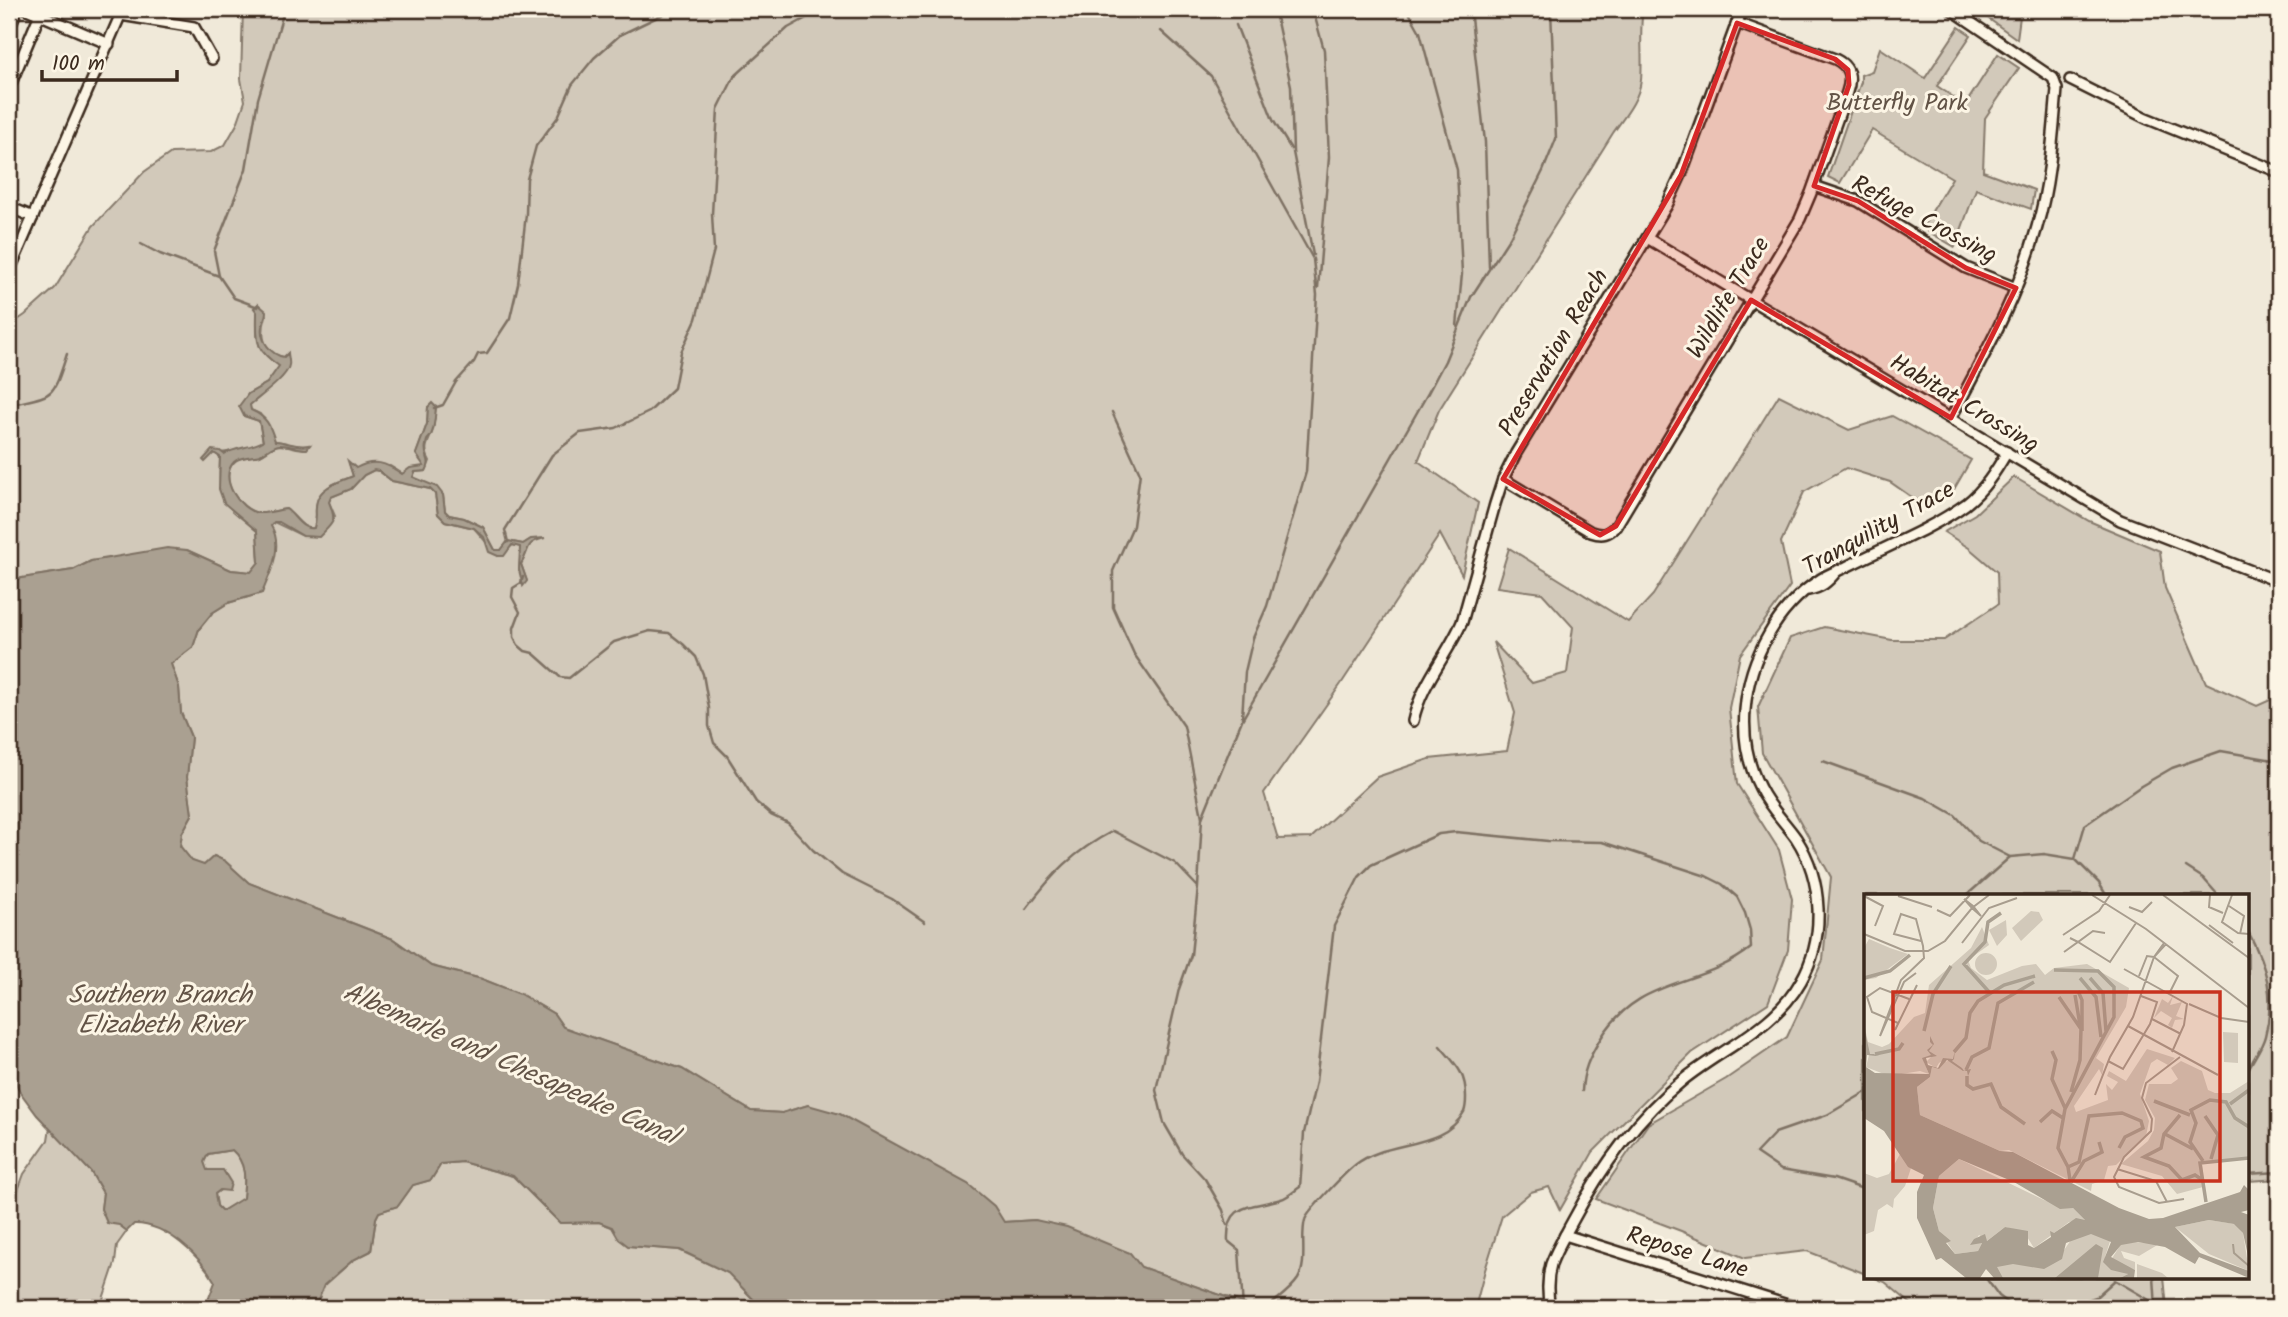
<svg xmlns="http://www.w3.org/2000/svg" width="2288" height="1317" viewBox="0 0 2288 1317" font-family="Kalam,sans-serif">
	<style>
		.green { fill: #d2c9ba; stroke: #867a6c; stroke-width: 2 }
		.water { fill: #aaa091; stroke: #7e7163; stroke-width: 2; fill-rule: evenodd }
		.lines { fill: none; stroke-linecap: round; stroke-linejoin: round }
		.stream { stroke: #7e7163; stroke-width: 2.5 }
		.street-casing { stroke: #3b2a1e; stroke-width: 14 }
		.street { stroke: #fcf5e5; stroke-width: 9 }
		.marked { fill: #d62828; fill-opacity: 0.2; stroke: #d62828; stroke-width: 5; stroke-linejoin: round }
		.labels { text-anchor: middle; dominant-baseline: central; stroke-width: 6; stroke-linejoin: round; paint-order: stroke }
		.park-label { font-size: 24px; fill: #615245; stroke: #fcf5e5 }
		.street-label { font-size: 24px; fill: #3b2a1e; stroke: #fcf5e5 }
		.water-label { font-size: 26px; font-style: italic; fill: #625346; stroke: #fcf5e5 }
		.inset-river { fill: none; stroke: #aaa091; stroke-width: 3.5 }
		.inset-road { fill: none; stroke: #a89d8e; stroke-width: 2 }
		.view { fill: #c8321e; fill-opacity: 0.15; stroke: #c8321e; stroke-width: 3.5 }
		.inset-edge { fill: none; stroke: #3b2a1e; stroke-width: 3.5 }
	</style>
	<rect width="100%" height="100%" fill="#f0e9d9"/>
	<filter id="ink" filterUnits="userSpaceOnUse"><feTurbulence type="fractalNoise" baseFrequency=".0143" numOctaves="2"/><feDisplacementMap in="SourceGraphic" scale="14" xChannelSelector="R" yChannelSelector="G"/><feConvolveMatrix kernelMatrix="1 2 1 2 8 2 1 2 1" color-interpolation-filters="sRGB"/></filter>
	<g filter="url(#ink)">
		<g class="green">
			<path d="M243 9H1643C1639 33 1643 56 1641 80 1639 100 1624 117 1613 133L1439 410 1418 461 1478 503 1462 575 1440 534 1341 684 1264 793 1278 839 1311 838 1377 777 1429 759 1507 751 1515 713 1493 642 1532 683 1567 673 1573 627 1542 593 1497 587 1509 548 1628 622 1653 595 1779 395 1849 430 1892 416 1971 460 1953 491 1923 505 1890 482 1846 468 1804 492 1781 542 1790 586 1740 655 1729 708 1737 784 1779 850 1792 899 1788 950 1768 1003 1692 1053 1593 1152 1560 1210 1549 1187 1531 1192 1502 1216 1485 1270 1475 1308H1251L1240 1302 1141 1267 1130 1253 1035 1220 1003 1222 993 1206 808 1105 782 1113 751 1111 682 1069 563 1027 554 1014 520 994 482 979 431 966 393 939 249 883 225 861 214 856 204 866 192 861 180 846 182 833 192 815 187 777 191 737 181 713 179 687 171 664 193 647 199 629 212 613 228 603 262 593 271 526 274 522 303 536 335 516 329 502 331 497 351 489 364 475 374 470 379 471 392 481 430 489 435 494 438 514 445 521 474 528 498 556 513 545 521 547 519 570 527 581 521 564C528 554 526 542 539 539H531L523 544 508 541 501 550H495L483 527 464 518 449 515 445 511 443 495 413 477 415 472 426 471 430 461C422 447 429 443 433 430 434 422 435 414 436 407H428L427 424 416 454 425 466 403 474 390 466 355 469 349 463 353 476C340 482 321 486 317 501 314 510 318 517 314 528 303 531 295 515 286 509 278 510 267 514 259 513 239 510 218 479 234 462 239 456 252 457 260 455 267 452 271 446 279 445 288 445 297 449 306 449L308 445C296 448 287 442 275 441L260 414 251 410 249 405 282 377 287 354 284 357C261 354 261 332 266 316L258 304 254 308 257 312C257 340 254 350 280 366L267 383 248 394 244 416 259 421 263 442C252 447 225 454 214 453L220 457C218 505 222 501 257 531L259 562 251 572 231 570 187 550 91 561 73 570 9 580V326L25 315 55 288 93 226 144 172 171 153 211 152 225 145 237 124 245 101 241 79Z"/>
			<path d="M1975 9H2021L2017 39Z"/>
			<path d="M1959 27 1971 35 1937 86 1965 105 1998 54 2019 68 1985 118 1983 171 2034 190 2031 209 1976 189 1955 247 1922 228 1952 178 1872 130 1840 183 1828 177 1861 82V75L1872 71 1880 48 1925 78Z"/>
			<path d="M2014 477 2089 521 2160 551 2165 588 2206 683 2257 706 2279 696V1179L2248 1181V895H1866V1274L1807 1251 1745 1258 1681 1231 1596 1199 1648 1124 1726 1079 1787 1037 1823 960 1831 877 1762 753 1758 707 1790 638 1824 627 1892 640H1944L1998 604 1997 572 1969 548 1944 532 1975 514Z"/>
			<path d="M50 1127 91 1172 103 1193 101 1209 127 1231 117 1245 115 1263 100 1308H9V1215L24 1174 48 1140Z"/>
			<path d="M232 1150C247 1163 245 1180 243 1199L222 1211 217 1206 215 1194 220 1190 206 1170 204 1162 208 1154Z"/>
			<path d="M462 1162 513 1176 560 1223 599 1222 612 1227 619 1239 629 1246 679 1250 728 1273 758 1304 770 1307 796 1306 803 1308H315L324 1286 353 1260 371 1251 376 1218 379 1212 398 1206 413 1185 431 1180 441 1164Z"/>
			<path d="M1873 1277H2164L2167 1308H1916L1885 1282Z"/>
		</g>
		<path class="water" d="M258 304 266 311C266 317 264 321 262 327 260 340 271 355 284 357L288 353C288 355 290 363 289 365 288 377 259 397 250 405L251 410C267 417 270 425 275 441 289 442 296 448 310 445L307 449C298 449 287 444 279 445 272 446 267 452 260 455 253 457 240 456 234 462 218 478 239 510 258 513 266 514 278 510 286 509 295 515 302 531 314 528 318 517 314 510 317 501 321 486 340 482 353 476L348 461 356 468C374 458 386 463 402 474L410 468 424 466 416 454 427 424 428 407 432 403 436 407C435 415 435 427 431 435 427 442 427 437 426 445 423 456 433 460 426 471L415 472 413 477 437 487 443 495 445 511 449 515 464 518 483 527 495 550H501L508 541 523 544 531 539 545 538C524 543 531 548 521 564L527 581 523 586 519 570 520 547 512 545 504 556H498L489 552 484 537 474 528 445 521 438 514 435 494 430 489 392 481 379 471 374 470 364 475 351 489 331 497 329 502C337 522 334 522 319 537L303 536 279 522H274L271 526C284 546 270 574 262 593L228 603 212 613 199 629 193 647 171 664 179 687 181 713 191 737 187 777 192 815 182 833 180 846 192 861 204 865 214 856 225 861 249 883 393 939 431 966 482 979 520 994 554 1014 563 1027 682 1069 751 1111 782 1113 808 1105 840 1114 968 1184 994 1206 1004 1222 1035 1220 1067 1227 1130 1253 1141 1267 1240 1302 1251 1308H803L796 1306 770 1307 758 1304 728 1273 680 1250 628 1246 619 1239 612 1227 599 1222 560 1223 513 1176 462 1162 441 1164 431 1180 413 1185 398 1206 379 1212 376 1218 371 1251 353 1260 324 1285 315 1308H205L215 1282C200 1256 166 1223 134 1224L127 1231 119 1225 107 1223 101 1209 103 1193 91 1172 37 1115 20 1092 9 1068V580L73 570 91 561 167 548 187 550 231 570 251 572 259 562 257 531 224 503 219 489 220 457 214 453 205 462 203 460 212 450 220 451 224 454C237 447 251 448 263 441L259 421 244 416 239 406 248 394 267 383 279 366C254 348 257 342 257 312L254 308ZM232 1150C247 1163 245 1180 243 1198L222 1211 217 1206 215 1194 220 1190 229 1191 231 1183 223 1170H207L204 1162 208 1154Z"/>
		<g class="lines">
			<g class="stream">
				<path d="M1307 9 1315 17 1324 50 1329 157 1318 288"/>
				<path d="M1407 9 1420 32 1457 170 1462 274 1457 326"/>
				<path d="M1470 9 1485 142 1489 267"/>
				<path d="M1276 17 1291 86 1293 152 1313 255"/>
				<path d="M1236 25 1273 120 1291 149"/>
				<path d="M1161 31 1211 76 1313 259 1317 295 1306 472 1267 606 1253 638 1245 672 1242 718"/>
				<path d="M141 244 160 254 219 276 234 298 258 307"/>
				<path d="M219 276 214 251 246 169 258 99 283 14 287 9"/>
				<path d="M9 405C55 394 52 400 67 354"/>
				<path d="M434 408 443 405 456 382 474 362 478 354 487 353 510 318 518 284 526 214 527 179 536 146 558 117 572 85 594 58 620 35 674 9"/>
				<path d="M1112 412 1140 473 1133 526 1113 571V607L1134 654 1184 726 1202 817"/>
				<path d="M508 542 505 530 552 455 580 433 616 428 649 412 674 388 681 352 696 319 714 250 712 214 718 109 734 77 788 28 823 9"/>
				<path d="M523 577 521 583 513 588 512 597 520 612 514 628V637L518 645 525 651 533 653 560 677 569 678 614 642 650 631 669 633 683 644 696 657 703 674 709 708V726L714 743 727 756 756 802 771 815 788 823 813 850 842 874 892 899 925 922"/>
				<path d="M1823 761 1925 798 1955 815 1979 841 2010 857 2044 854 2075 859"/>
				<path d="M2186 867 2203 878 2218 895"/>
				<path d="M1967 895 2010 857"/>
				<path d="M2106 895 2099 883 2075 859 2085 825 2141 786 2172 768 2221 751 2279 761"/>
				<path d="M1026 909C1052 874 1074 851 1113 831L1175 863 1197 886"/>
				<path d="M2248 931C2266 966 2276 996 2265 1036 2262 1048 2253 1059 2248 1070"/>
				<path d="M1866 1092 1827 1115 1775 1133 1756 1153 1781 1170 1834 1179 1866 1190"/>
				<path d="M2248 1174 2279 1172"/>
				<path d="M1227 1225 1223 1210 1205 1179 1182 1154 1164 1123 1156 1090 1179 989 1191 955 1198 887 1202 818 1242 720 1428 393 1445 361 1471 297 1510 237 1543 171 1556 139 1551 9"/>
				<path d="M1985 1277 1999 1296 2015 1308"/>
				<path d="M2154 1277 2156 1308"/>
				<path d="M1243 1308 1239 1250 1228 1241C1226 1202 1252 1208 1281 1199 1288 1197 1294 1191 1300 1187L1304 1133 1316 1082 1334 926 1359 877 1371 865 1439 834 1456 832 1548 841 1602 842 1706 876 1722 884 1737 897 1745 913 1750 930 1751 948C1698 990 1639 974 1599 1041 1589 1058 1583 1071 1582 1091"/>
				<path d="M1267 1308C1277 1299 1291 1290 1298 1279 1308 1262 1300 1238 1305 1220 1307 1212 1347 1171 1355 1165 1386 1139 1443 1151 1464 1112 1466 1107 1466 1103 1466 1097 1466 1072 1455 1064 1440 1046"/>
				<path d="M2063 1308 2096 1297 2115 1280 2156 1304"/>
			</g>
			<g class="street-casing">
				<g id="street">
					<path d="M27 9 109 44"/>
					<path d="M1951 9 2053 78 2057 89C2053 135 2050 183 2037 227 2018 296 1984 356 1951 418"/>
					<path d="M121 15 194 27 212 59"/>
					<path d="M9 29 17 9"/>
					<path d="M2070 80 2146 118 2279 172"/>
					<path d="M9 88 42 9"/>
					<path d="M1814 186 1858 201 1966 268 2016 288"/>
					<path d="M9 207 33 217"/>
					<path d="M1647 238 2120 520 2272 579"/>
					<path d="M12 265 123 9"/>
					<path d="M1503 479 1591 532C1603 536 1608 534 1616 526L1800 219 1811 193 1847 92C1852 78 1850 66 1835 59L1737 23"/>
					<path d="M1808 590C1821 588 1828 582 1836 572"/>
					<path d="M1413 721C1421 684 1447 656 1462 622L1495 504 1503 479 1516 453 1667 205 1681 175 1742 9"/>
					<path d="M1565 1235 1797 1308"/>
					<path d="M1550 1308C1547 1293 1547 1279 1551 1264 1556 1250 1564 1237 1571 1224 1599 1171 1636 1118 1683 1080 1724 1047 1775 1028 1801 981 1826 938 1823 879 1796 838 1784 821 1769 807 1760 788 1735 740 1742 680 1769 634 1780 614 1799 593 1818 581 1827 574 1838 571 1848 566 1887 546 1930 530 1966 504 1984 490 1996 471 2007 452"/>
				</g>
			</g>
			<use href="#street" class="street"/>
		</g>
	</g>
	<path class="marked" d="M1737 23 1835 59 1848 70 1849 85 1814 186 1858 201 1966 268 2016 288 1951 418 1751 300 1616 526 1600 535 1503 479 1681 175Z"/>
	<g class="labels">
		<g class="park-label">
			<text x="1897" y="103">Butterfly Park</text>
		</g>
		<g class="street-label">
			<text transform="translate(1924 220) rotate(28)">Refuge Crossing</text>
			<text transform="translate(1729 298) rotate(-59)">Wildlife Trace</text>
			<text transform="translate(1554 353) rotate(-59)">Preservation Reach</text>
			<text transform="translate(1964 404) rotate(31)">Habitat Crossing</text>
			<text transform="translate(1879 529) rotate(-29)">Tranquility Trace</text>
			<text transform="translate(1687 1253) rotate(17)">Repose Lane</text>
		</g>
		<g class="water-label">
			<text x="160" y="996">Southern Branch<tspan x="160" dy="30">Elizabeth River</tspan></text>
			<text transform="translate(510 1065) rotate(24)">Albemarle and Chesapeake Canal</text>
		</g>
	</g>
	<g transform="translate(1864 894)">
		<rect width="385" height="385" fill="#f0e9d9"/>
		<path d="M167 17 175 18 179 26 157 47 148 34ZM142 26 143 41 133 52 125 36ZM118 33 125 51 104 66 107 74 123 86 158 72 172 70 181 81 190 74 223 70 265 94 262 113 232 164 240 170 238 181 235 175 210 212 212 218 244 206 242 190 248 196 254 188 243 182 245 177 262 187 283 155 311 164 304 171 293 165 287 169 276 200 285 227 282 242 252 271 244 272 240 286 228 290 227 297 145 256 136 257 56 221 53 193 66 183 68 173 75 175 77 169 87 166 81 165 75 169 72 174 62 168 68 162 62 163 60 168 65 180 56 177 25 182 2 173 5 161 1 150 0 129 4 148 18 153 25 150 50 123 61 119 65 91 107 54ZM5 45 26 54 44 60 12 84 0 86V54ZM111 70a11 11 0 1 1 22 0a11 11 0 1 1-22 0ZM309 102 306 111 318 108 312 122 320 125 311 126 308 134 304 131 308 124 297 117 290 124 298 105 304 109ZM359 138 374 139V169L360 168ZM317 167 338 177 344 196 351 199H366L385 187V265L338 268 339 293 313 300 298 282 257 270 284 247 290 236 291 224 281 206 285 190H307L314 185 307 174ZM36 260 47 274 41 292 30 305 29 314 23 310 14 316 10 337 0 341V279L13 284 25 280ZM95 265 180 306 209 314 221 326 205 328 170 354 160 338 141 333 123 347 115 341 110 349H118L114 357 91 360 75 337 69 314 75 282ZM345 326 371 330 379 339 385 377 345 360 311 333ZM226 338 247 344 241 363 264 380 256 384H136L128 377 136 370 196 362 209 343ZM271 348 295 350 275 362 257 357 260 364 271 368V376L247 366 257 350ZM273 370 298 379 304 384H273Z" fill="#d2c9ba"/>
		<path d="M0 133 6 160H10L13 162 17 160 12 162 3 161 2 173 11 179 65 180 58 164 67 161 63 156 69 151 66 148V142L70 150 65 157 73 162 62 164 64 171 74 174 79 164 89 165 91 156 90 165 88 167 98 174 100 177 102 176 107 175 104 182 103 177H99L83 166 75 175 68 173 66 183 53 193 56 221 136 257 149 258 255 314 285 325 299 324 376 298 380 291 385 296V316L377 318 385 321V366L379 339 370 330 345 326 311 333 336 359 385 377V384L335 363 331 370 301 353 274 348 257 351 247 363 271 376 270 384H256L264 380 247 376 239 368 247 348 227 340 202 349 198 365 180 375 149 370 133 373 139 384H157H130L122 375 116 384H102L77 364 72 366 53 324V298L60 281 44 273 20 237 0 224ZM95 265 150 288 196 315 209 314 221 326 212 324 190 339 186 337 187 343 170 354 164 351V337L141 333 123 347 121 340 110 345 106 351 118 349 114 357 91 360 82 349 87 347 75 337 69 314 75 282ZM232 350 239 354 234 384H191Z" fill="#aaa091" fill-rule="evenodd"/>
		<path class="inset-river" d="M190 76 234 77 250 93V123L201 215 194 254 204 273M0 84 26 77 46 61M216 84 232 103 237 143M226 84 239 99 242 137M214 97 218 106V137M126 99 100 70 121 48 124 28 137 19M211 101 216 131M195 103 217 135 216 166 207 198M60 137 69 100 87 72M188 157 192 166 188 185 201 214M90 158 102 144 106 119 114 107 140 91 171 82M11 160 35 155 39 149M102 176 108 163 125 154 134 109 170 88M103 182V191L109 195 127 190 137 213 161 230M290 207 326 221M366 210 385 196M316 221 300 240 297 254 280 263 305 272 318 286 331 281 337 285M341 222 354 241 347 265M176 228 188 217 199 224M301 240 329 255M339 267 326 248 332 229 327 216 346 206 362 208 371 224 385 233M206 286 204 273 215 268 225 222 258 219 277 227 279 234 261 243 255 254M207 288 220 267 238 258 235 248M342 308 336 269 385 264"/>
		<path class="inset-road" d="M228 1 282 35 385 114M299 1 385 64M346 1 345 13 359 19M368 1 358 28 374 39 385 40M0 2 19 12 11 32M34 2 68 13M100 5 109 12 117 22 108 14ZM365 12 380 22 376 40M265 13 278 18 288 8M73 16 86 22 106 1M345 31 369 49M0 40 41 57H64L81 47 108 14 125 1M199 41 235 17 246 1M206 44 214 48 229 37 241 39M98 49 125 14 153 4M300 49 290 63 302 50M200 58 214 48 246 68 272 29M290 63 314 82 306 98M260 75 323 110 320 131 308 158M275 82 283 62 290 63M325 110 357 124 385 128M288 125 317 140M34 129 8 118 3 103 16 94 45 105M264 132 354 181M31 136 53 91M16 142 37 86 60 64 59 52 52 25 37 20 30 40 57 47M16 142 40 88 52 79M316 163 282 189 278 204 288 225 287 237 260 263 250 283 255 293 295 309 320 305M244 167 259 175 286 130 293 108 277 102M231 201 246 163 269 123 290 63M253 275 292 287 303 308M369 350 370 359 385 372"/>
		<path class="view" d="M29 98H356V287H29Z"/>
		<rect width="385" height="385" class="inset-edge"/>
	</g>
	<rect width="2288" height="1317" fill="none" stroke="#fcf5e5" stroke-width="35"/>
	<rect x="18" y="18" width="2253" height="1282" fill="none" stroke="#3b2a1e" stroke-width="2.5" filter="url(#ink)"/>
	<path d="M42 70v10h135v-10" fill="none" stroke="#3b2a1e" stroke-width="3.5"/>
	<text x="52" y="70" font-size="21" fill="#3b2a1e" stroke="#fcf5e5" stroke-width="5" paint-order="stroke">100 m</text>
</svg>
